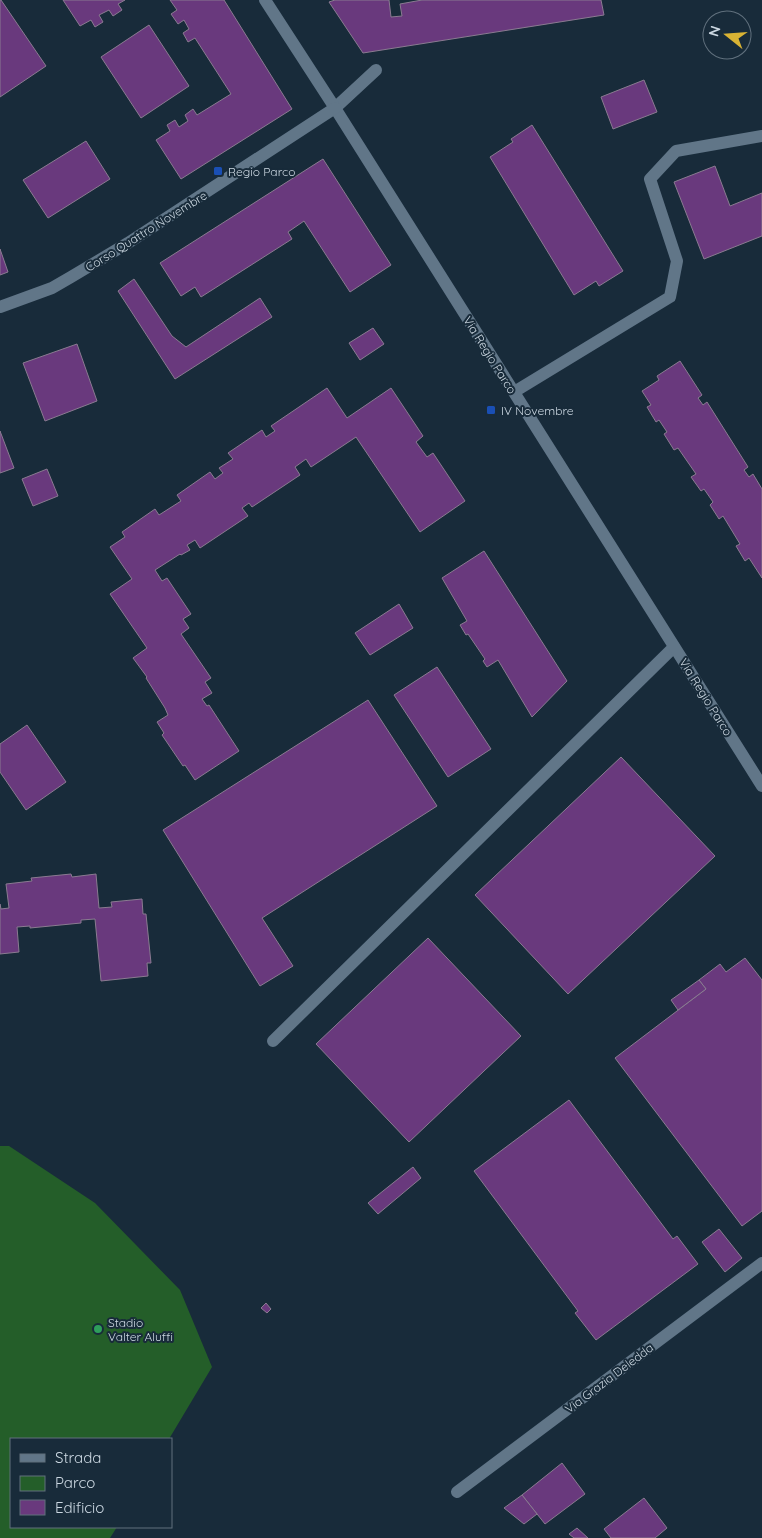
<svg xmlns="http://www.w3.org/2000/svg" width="762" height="1538" viewBox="0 0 762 1538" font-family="Quicksand,sans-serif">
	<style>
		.green { fill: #245e29 }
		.building { fill: #69397d; stroke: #8a7b91 }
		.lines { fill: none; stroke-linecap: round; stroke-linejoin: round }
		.service { stroke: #617688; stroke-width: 12 }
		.minor { stroke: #617688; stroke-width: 12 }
		.tertiary { stroke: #617688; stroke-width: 12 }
		.transit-dot { fill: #1a4fb4; stroke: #182b3a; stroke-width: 2 }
		.leisure-dot { fill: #2e9e5b; stroke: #182b3a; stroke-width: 2 }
		.labels { text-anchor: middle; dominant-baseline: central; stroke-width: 4; stroke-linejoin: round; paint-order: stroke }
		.poi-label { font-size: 12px; fill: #ccd8e2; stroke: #182b3a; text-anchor: start }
		.street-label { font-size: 12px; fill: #ccd8e2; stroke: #182b3a }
	</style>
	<rect width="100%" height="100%" fill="#182b3a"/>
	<path class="green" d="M0 1146H9L95 1203 180 1290 212 1367 169 1439H11V1527H117L110 1538H0Z"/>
	<g class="building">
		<path d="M0 0H1L46 66 0 97Z"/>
		<path d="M63 0H125L118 4 122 10 113 16 109 10 99 15 103 22 95 27 91 20 80 26Z"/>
		<path d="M170 0H224L292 109 181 179 156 140 170 131 167 125 175 120 179 127 188 121 185 115 193 109 197 115 231 94 195 38 188 42 183 33 189 29 184 20 178 24 171 14 177 10Z"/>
		<path d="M335 0H389L391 17 402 16 400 4 422 0H601L604 15 363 53 329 2Z"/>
		<path d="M149 25 189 86 141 118 101 57Z"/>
		<path d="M644 80 657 112 613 129 601 97Z"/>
		<path d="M532 125 623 271 599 286 596 281 574 295 490 157 513 142 511 139Z"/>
		<path d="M86 141 110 179 48 218 23 180Z"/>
		<path d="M323 159 391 265 350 292 304 221 288 232 292 239 201 297 195 287 181 296 160 263Z"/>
		<path d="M715 166 730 206 762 193V236L704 259 674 182Z"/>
		<path d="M0 249 8 272 0 275Z"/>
		<path d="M134 279 172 336 186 347 260 298 272 317 175 379 118 291Z"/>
		<path d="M373 328 384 344 360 360 349 343Z"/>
		<path d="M77 344 97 401 45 421 23 363Z"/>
		<path d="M680 361 702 395 698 398 703 405 707 402 748 467 744 470 749 477 753 474 762 489V578L749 558 745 561 736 546 740 544 723 516 719 519 710 505 713 502 704 489 701 491 691 477 696 474 678 448 674 450 664 434 667 432 659 420 656 422 647 407 651 405 642 391 659 380 657 376Z"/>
		<path d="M327 388 347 418 391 388 423 436 416 442 427 457 433 453 465 501 420 532 356 437 311 467 306 459 295 467 300 475 252 507 249 503 242 508 248 516 200 548 195 540 187 545 190 550 181 555 180 554 155 570 162 581 167 578 191 614 183 619 189 628 181 634 211 678 205 682 212 693 202 699 207 706 209 705 239 751 195 780 185 765 183 766 162 735 164 733 157 722 168 715 165 708 146 678 147 677 133 658 147 648 110 594 132 579 110 547 125 537 122 532 155 509 159 515 181 501 177 495 210 472 215 479 223 473 219 468 233 459 228 453 262 430 266 437 275 431 271 426Z"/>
		<path d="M0 431 14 468 0 473Z"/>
		<path d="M47 469 58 496 33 506 22 479Z"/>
		<path d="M484 551 567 681 532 717 498 660 487 667 483 661 485 659 468 634 466 635 460 625 467 621 442 578Z"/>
		<path d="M399 604 413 628 370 655 355 633Z"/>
		<path d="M437 667 491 749 448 777 394 695Z"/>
		<path d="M368 700 437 806 262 918 293 966 260 986 163 830Z"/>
		<path d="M27 725 66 782 26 810 0 772V744Z"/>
		<path d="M621 757 715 856 568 994 475 895Z"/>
		<path d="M71 874 72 877 96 874 99 908 112 907 111 902 142 899 143 914H146L151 963H147L148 976 101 981 95 919 81 920V923L30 928V926L17 927 19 952 0 954V904L1 909 9 908 6 884 32 881 31 878Z"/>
		<path d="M428 938 521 1036 409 1142 316 1044Z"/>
		<path d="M745 958 762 980V1211L742 1226 615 1058 706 989 699 980 720 964 726 972Z"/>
		<path d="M699 980 706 989 678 1010 671 1000Z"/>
		<path d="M569 1100 673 1239 677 1236 698 1264 596 1340 575 1313 578 1311 474 1171Z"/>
		<path d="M413 1167 421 1178 378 1214 368 1203Z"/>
		<path d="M719 1229 742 1258 725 1272 702 1242Z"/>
		<path d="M266 1303 271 1309 267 1313 261 1308Z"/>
		<path d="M562 1463 585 1494 545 1524 522 1495Z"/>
		<path d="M522 1495 537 1514 524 1524 504 1508Z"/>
		<path d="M644 1498 667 1528 655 1538H611L604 1529Z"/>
		<path d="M577 1528 588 1538H574L569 1534Z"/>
	</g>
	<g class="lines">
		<g class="service">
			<path d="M335 108 376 70"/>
			<path d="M514 392 670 297 677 261 650 179 676 151 762 136"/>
		</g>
		<g class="minor">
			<path d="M273 1041 674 647"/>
			<path d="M457 1492 762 1263"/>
		</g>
		<g class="tertiary">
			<path d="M265 0 335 108 762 786"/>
			<path d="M0 307 52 288 71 277 128 243 335 108"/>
		</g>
	</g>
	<g class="transit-dot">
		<rect x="213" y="166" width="10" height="10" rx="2.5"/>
		<rect x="486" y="405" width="10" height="10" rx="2.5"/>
	</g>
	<circle class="leisure-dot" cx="98" cy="1329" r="5"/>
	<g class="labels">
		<g class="poi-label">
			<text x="228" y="171">Regio Parco</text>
			<text x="501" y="410">IV Novembre</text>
			<text x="108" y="1322">Stadio<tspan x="108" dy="14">Valter Aluffi</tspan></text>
		</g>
		<g class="street-label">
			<text transform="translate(146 231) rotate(-32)">Corso Quattro Novembre</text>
			<text transform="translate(490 355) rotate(58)">Via Regio Parco</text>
			<text transform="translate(706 697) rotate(58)">Via Regio Parco</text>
			<text transform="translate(609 1378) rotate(-37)">Via Grazia Deledda</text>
		</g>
	</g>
	<rect x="10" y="1438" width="162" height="90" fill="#182b3a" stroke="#60707d"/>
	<rect x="20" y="1454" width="25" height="8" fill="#617688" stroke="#60707d"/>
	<text x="55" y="1463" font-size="15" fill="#ccd8e2">Strada</text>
	<rect x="20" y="1476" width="25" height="15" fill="#245e29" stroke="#60707d"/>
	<text x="55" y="1488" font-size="15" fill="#ccd8e2">Parco</text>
	<rect x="20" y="1500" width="25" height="15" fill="#69397d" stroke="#60707d"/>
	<text x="55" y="1513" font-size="15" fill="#ccd8e2">Edificio</text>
	<g transform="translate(727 35) rotate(287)"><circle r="24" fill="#182b3a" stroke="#60707d"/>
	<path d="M0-4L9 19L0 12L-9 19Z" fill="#d9b334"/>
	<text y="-8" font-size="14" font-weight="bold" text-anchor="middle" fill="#ccd8e2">N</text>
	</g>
</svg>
